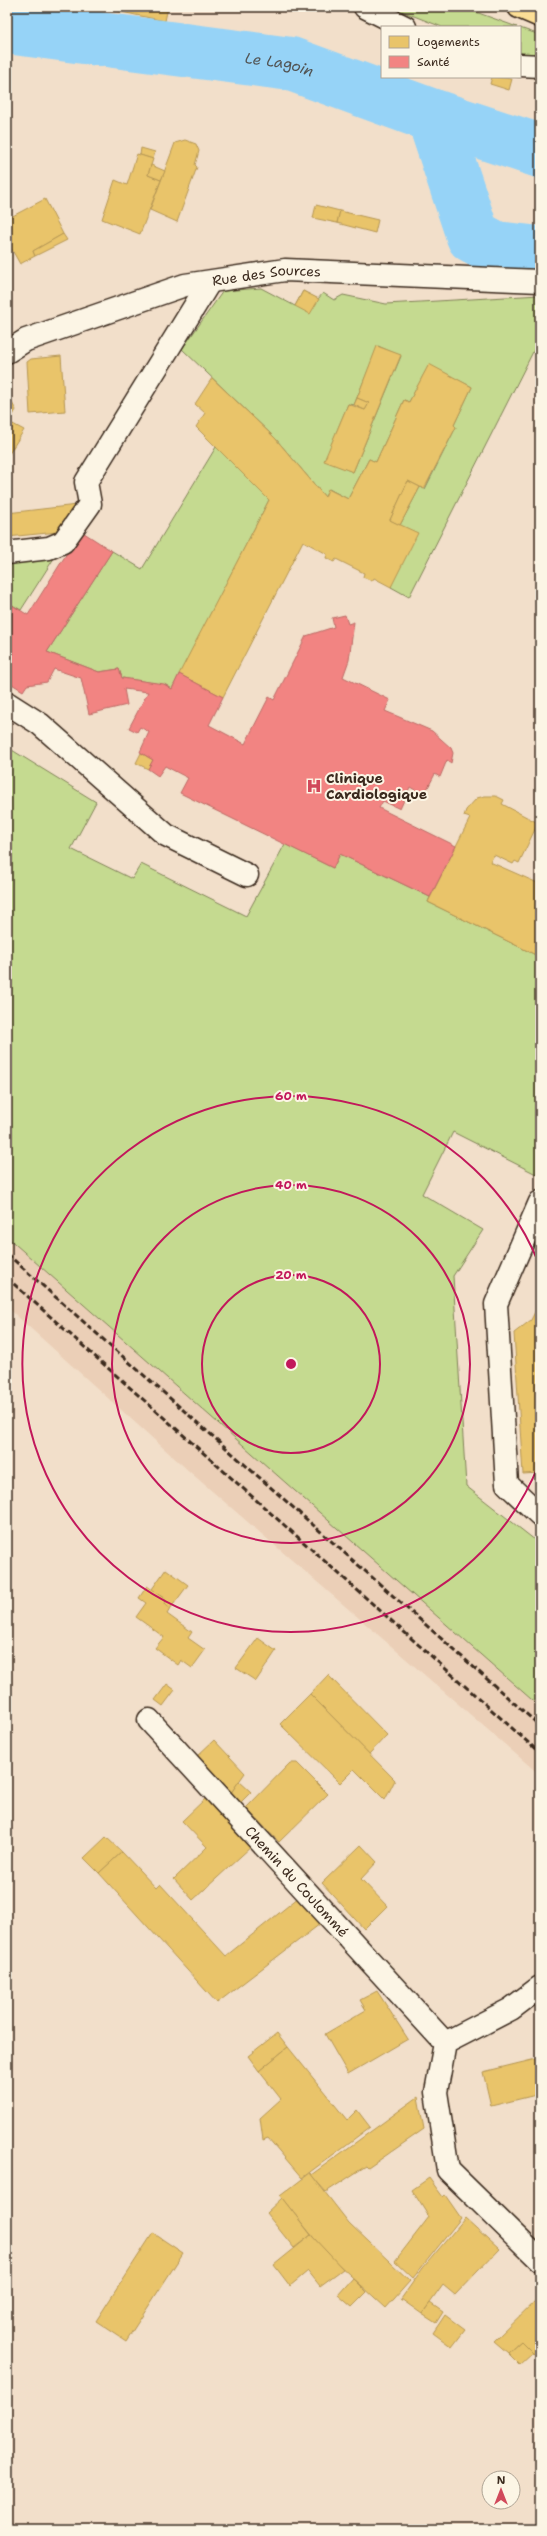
<svg xmlns="http://www.w3.org/2000/svg" width="547" height="2536" viewBox="0 0 547 2536" font-family="'Shantell Sans',sans-serif">
	<style>
		.built { fill: #ebcfb7 }
		.green { fill: #c5da90; stroke: #808257; fill-rule: evenodd }
		.homes { fill: #e9c46a; stroke: #b59653 }
		.health { fill: #f28482; stroke: #bb6964 }
		.lines { fill: none; stroke-linecap: round; stroke-linejoin: round }
		.river { stroke: #96d3f7; stroke-width: 54 }
		.minor-casing { stroke: #3b2a1e; stroke-width: 25 }
		.major-casing { stroke: #3b2a1e; stroke-width: 25 }
		.minor { stroke: #fcf5e5; stroke-width: 22 }
		.major { stroke: #fcde96; stroke-width: 22 }
		.rail { stroke: #3b2a1e; stroke-width: 3; stroke-dasharray: 6 3; stroke-linecap: butt }
		.ring { fill: none; stroke: #c2185b; stroke-width: 2 }
		.labels { text-anchor: middle; dominant-baseline: central; stroke-width: 4; stroke-linejoin: round; paint-order: stroke }
		.street-label { font-size: 14px; fill: #3b2a1e; stroke: #fcf5e5 }
		.poi-label { font-size: 14px; font-weight: bold; fill: #3b2a1e; stroke: #fcf5e5; text-anchor: start }
		.water-label { font-size: 15px; font-style: italic; fill: #525454; stroke: #fcf5e5 }
		.centre { fill: #c2185b; stroke: #fcf5e5; stroke-width: 2 }
		.ring-label { font-size: 12px; text-anchor: middle; font-weight: bold; fill: #c2185b; stroke: #fcf5e5; stroke-width: 4; stroke-linejoin: round; paint-order: stroke }
	</style>
	<rect width="100%" height="100%" fill="#f2dfca"/>
	<filter id="ink" filterUnits="userSpaceOnUse"><feTurbulence type="fractalNoise" baseFrequency=".025" numOctaves="2"/><feDisplacementMap in="SourceGraphic" scale="8" xChannelSelector="R" yChannelSelector="G"/><feConvolveMatrix kernelMatrix="1 2 1 2 8 2 1 2 1" color-interpolation-filters="sRGB"/></filter>
	<g filter="url(#ink)">
		<path class="built" d="M7 1237 540 1707V1775L190 1472 7 1307Z"/>
		<g class="green">
			<path d="M391 7H462L517 27H442Z"/>
			<path d="M520 28 540 35V54L520 55Z"/>
			<path d="M261 288 295 306 303 291 318 299 323 293 334 300 343 295 386 304 540 295V338L409 597 391 587 400 525 420 487 425 489 456 427 454 425 472 387 429 365 409 402 404 400 376 462 369 459 348 499 329 489 325 497 275 438 182 349 223 291ZM378 346 401 356 353 472 325 460 348 404 354 405Z"/>
			<path d="M216 447 269 500 172 689 166 685 122 678 119 669 99 672 47 652 112 551 142 569Z"/>
			<path d="M56 555 21 610 7 602V562H33Z"/>
			<path d="M7 747 96 802 71 849 132 879 141 864 246 916 285 844 333 868 340 854 430 897 428 902 540 957V1176L453 1132 422 1194 483 1230 453 1276 466 1486 540 1544V1707L7 1237Z"/>
		</g>
		<g class="homes">
			<path d="M97 7H168L165 21Z"/>
			<path d="M492 77 512 79 509 90 490 84Z"/>
			<path d="M185 140 196 144 199 151 195 165 197 167 177 222 150 210 175 143Z"/>
			<path d="M141 148 155 152 153 159 140 155Z"/>
			<path d="M137 154 153 159 148 175 161 180 140 234 102 219 115 180 127 185Z"/>
			<path d="M151 165 165 171 161 180 148 175Z"/>
			<path d="M45 199 63 234 33 251 35 256 20 264 7 241V219Z"/>
			<path d="M316 205 340 211 337 223 313 218Z"/>
			<path d="M340 211 378 220 375 233 337 223Z"/>
			<path d="M63 234 67 240 35 256 33 251Z"/>
			<path d="M303 291 319 299 310 314 295 306Z"/>
			<path d="M377 346 401 355 353 472 324 461 348 404 365 410 369 403 357 398Z"/>
			<path d="M61 356 65 411 30 414 27 362 31 359Z"/>
			<path d="M429 364 472 387 454 425 456 427 424 489 408 481 390 520 418 533 391 587 374 578 372 581 363 577 364 573 336 559 334 562 326 558 327 554 303 541 223 697 179 674 269 500 196 427 205 413 195 404 212 378 275 438 325 497 328 489 348 499 369 459 376 462 404 400 409 402Z"/>
			<path d="M7 394 16 410 9 422 24 430 7 457Z"/>
			<path d="M357 398 369 403 365 410 354 405Z"/>
			<path d="M408 481 420 487 400 525 390 520Z"/>
			<path d="M77 505 58 532 7 537V513Z"/>
			<path d="M141 753 153 760 148 769 136 763Z"/>
			<path d="M485 796H496L504 800 502 804 538 823 519 863 515 861 513 864 494 855 490 862 540 884V957L428 902 470 818 464 816 466 810 477 798Z"/>
			<path d="M540 1302V1473L523 1474 514 1333 531 1320Z"/>
			<path d="M166 1569 188 1585 170 1609 164 1604 166 1600 152 1589Z"/>
			<path d="M147 1586 166 1600 164 1604 170 1609 167 1614 192 1632 188 1638 205 1650 192 1668 181 1660 178 1665 155 1648 164 1637 136 1617 146 1603 139 1598Z"/>
			<path d="M258 1638 276 1651 256 1681 236 1668Z"/>
			<path d="M328 1675 387 1735 369 1754 310 1694Z"/>
			<path d="M167 1684 175 1690 163 1706 155 1700Z"/>
			<path d="M310 1694 395 1780 385 1800 354 1769 340 1783 280 1724Z"/>
			<path d="M214 1740 245 1773 231 1793 196 1757Z"/>
			<path d="M290 1763H297L328 1794 279 1842 246 1808Z"/>
			<path d="M239 1781 251 1792 240 1803 231 1793Z"/>
			<path d="M207 1797 253 1845 193 1900 174 1879 207 1847 182 1821Z"/>
			<path d="M106 1837 122 1852 99 1873 84 1858Z"/>
			<path d="M361 1845 377 1862 361 1879 387 1906 364 1929 322 1883Z"/>
			<path d="M122 1852 156 1888 160 1884 226 1956 299 1897 320 1924 217 2003 99 1873Z"/>
			<path d="M377 1991 408 2039 348 2074 325 2034 366 2010 360 2000Z"/>
			<path d="M277 2033 288 2047 259 2071 248 2056Z"/>
			<path d="M288 2047 347 2120 357 2110 370 2127 302 2178 268 2138 263 2140 260 2118 281 2099 259 2071Z"/>
			<path d="M540 2058V2094L491 2106 483 2072Z"/>
			<path d="M418 2097 424 2129 368 2168 366 2166 326 2192 311 2175Z"/>
			<path d="M310 2173 349 2223 410 2281 386 2308 326 2253 280 2196Z"/>
			<path d="M429 2178 443 2197 445 2195 461 2218 413 2278 395 2261 429 2217 412 2190Z"/>
			<path d="M282 2198 311 2235 294 2248 266 2213Z"/>
			<path d="M465 2218 499 2249 455 2295 443 2285 422 2314 401 2299 423 2268Z"/>
			<path d="M153 2233 183 2253 126 2341 96 2321Z"/>
			<path d="M311 2235 343 2269 320 2286 308 2271 290 2286 274 2265Z"/>
			<path d="M353 2278 367 2292 352 2307 338 2295Z"/>
			<path d="M540 2296V2360L521 2341 508 2353 494 2341Z"/>
			<path d="M430 2303 443 2312 436 2323 422 2314Z"/>
			<path d="M445 2315 465 2330 452 2347 433 2333Z"/>
			<path d="M521 2341 533 2353 520 2365 508 2353Z"/>
		</g>
		<path class="health" d="M81 531 112 551 47 652 99 672 119 669 122 678 164 684 172 689 179 674 223 697 209 725 245 744 269 697 274 700 306 636 334 627 332 618 345 615 348 624 354 622 349 660 343 677 390 700 385 711 432 731 451 748 453 753 451 763 447 760 440 777 435 774 424 795 410 787 400 809 383 801 379 808 456 846 430 897 340 854 333 868 180 793 188 778 165 766 158 776 148 769 153 760 140 752 149 732 140 727 137 732 129 728 148 692 124 689 127 705 89 714 81 678 54 669 47 682 27 685 23 691 7 681V602L28 615Z"/>
		<g class="lines">
			<g class="river">
				<path id="s1" d="M7 27 291 64 433 116 540 151"/>
				<path d="M433 116 473 236 495 248 540 253"/>
			</g>
			<g class="minor-casing">
				<g id="minor">
					<path d="M365 7 405 27"/>
					<path d="M520 65 540 66"/>
					<path id="s2" d="M7 352 26 340 185 285 285 270 540 281"/>
					<path d="M7 553 49 548 63 542 90 504 86 482 209 283"/>
					<path d="M7 703 40 724 166 835 247 875"/>
					<path d="M540 1202 496 1304 507 1484 540 1515"/>
					<path id="s3" d="M149 1720 445 2043"/>
					<path d="M540 1987 511 2009 445 2043 436 2092 448 2170 540 2260"/>
				</g>
			</g>
			<g class="major-casing">
				<path id="major" d="M519 7 540 16"/>
			</g>
			<use href="#minor" class="minor"/>
			<use href="#major" class="major"/>
			<g class="rail">
				<path d="M7 1254 540 1726"/>
				<path d="M7 1278 540 1753"/>
			</g>
		</g>
	</g>
	<g class="ring">
		<circle cx="291" cy="1364" r="89"/>
		<circle cx="291" cy="1364" r="179"/>
		<path d="M539 1464A268 268 0 1 1 539 1264"/>
	</g>
	<defs>
		<g id="hospital-bare" transform="scale(1.2)"><path d="M-5-5h3v3.5h4V-5h3V5h-3V1.5h-4V5h-3Z" fill="#d1495b" stroke="#fcf5e5" stroke-width="2.5" paint-order="stroke"/></g>
	</defs>
	<g fill-rule="evenodd">
		<use href="#hospital-bare" x="314" y="786"/>
	</g>
	<g class="labels">
		<g class="street-label">
			<text stroke="none"><textPath href="#s2" startOffset="273">Rue des Sources</textPath></text>
			<text stroke="none"><textPath href="#s3" startOffset="219">Chemin du Coulommé</textPath></text>
		</g>
		<g class="poi-label">
			<text x="326" y="778">Clinique<tspan x="326" dy="16">Cardiologique</tspan></text>
		</g>
		<g class="water-label">
			<text stroke="none"><textPath href="#s1" startOffset="275">Le Lagoin</textPath></text>
		</g>
	</g>
	<circle cx="291" cy="1364" r="6" class="centre"/>
	<g class="ring-label">
		<text x="291" y="1100">60 m</text>
		<text x="291" y="1189">40 m</text>
		<text x="291" y="1279">20 m</text>
	</g>
	<rect width="547" height="2536" fill="none" stroke="#fcf5e5" stroke-width="24"/>
	<rect x="12" y="12" width="523" height="2512" fill="none" stroke="#3b2a1e" stroke-width="1.5" filter="url(#ink)"/>
	<rect x="381" y="26" width="140" height="52" fill="#fcf5e5" stroke="#afa495"/>
	<rect x="389" y="36" width="20" height="12" fill="#e9c46a" stroke="#afa495"/>
	<text x="417" y="46" font-size="12" fill="#3b2a1e">Logements</text>
	<rect x="389" y="56" width="20" height="12" fill="#f28482" stroke="#afa495"/>
	<text x="417" y="66" font-size="12" fill="#3b2a1e">Santé</text>
	<g transform="translate(501 2490)"><circle r="19" fill="#fcf5e5" stroke="#afa495"/>
	<path d="M0-3L7 15L0 10L-7 15Z" fill="#d1495b"/>
	<text y="-6" font-size="11" font-weight="bold" text-anchor="middle" fill="#3b2a1e">N</text>
	</g>
</svg>
